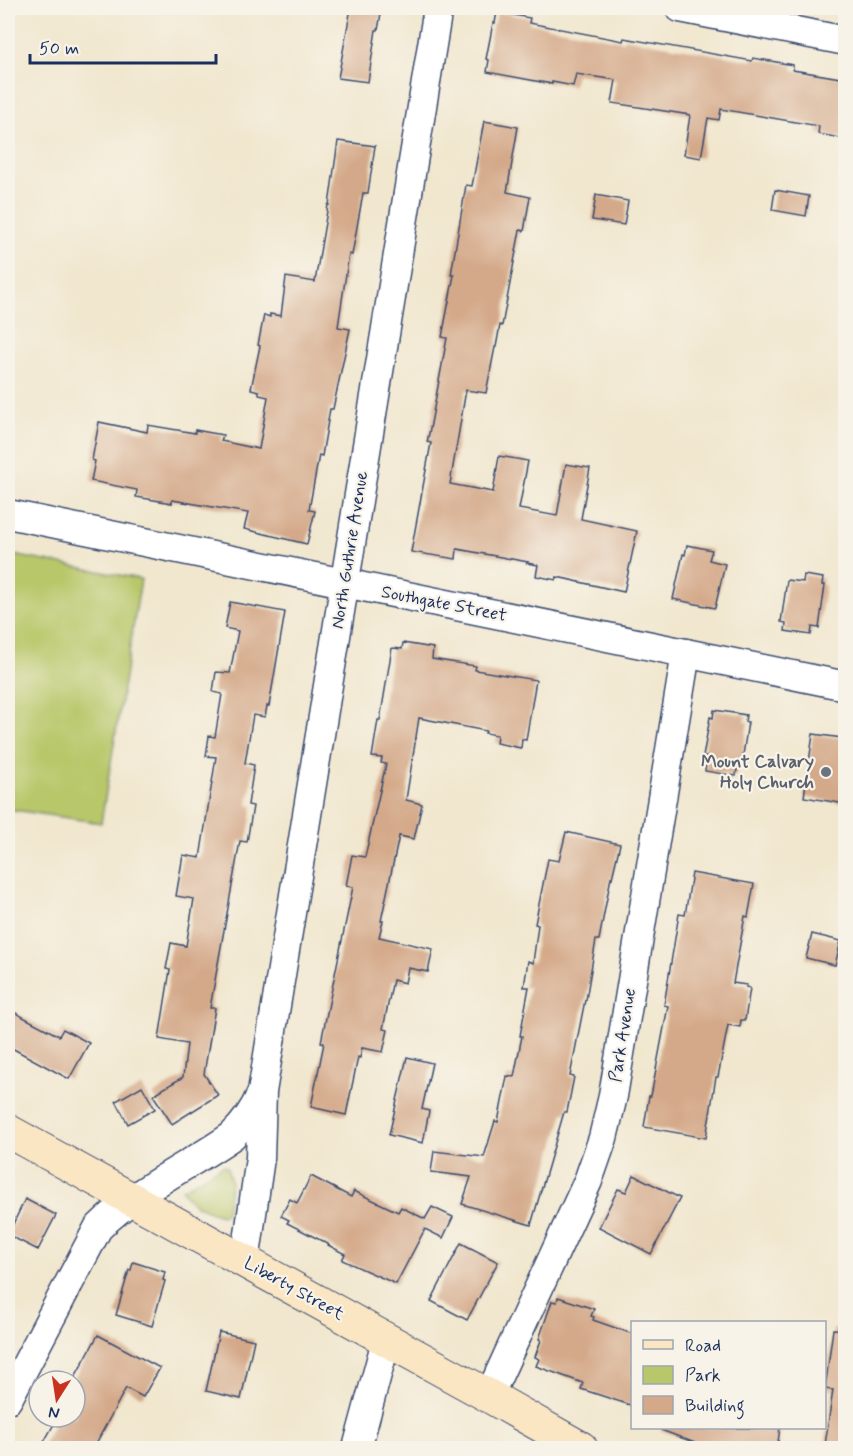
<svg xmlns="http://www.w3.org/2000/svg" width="853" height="1456" viewBox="0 0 853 1456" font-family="Mynerve,sans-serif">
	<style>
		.green { fill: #b8c769; stroke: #6a7b64; stroke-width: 1.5 }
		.building { fill: #d4a989 }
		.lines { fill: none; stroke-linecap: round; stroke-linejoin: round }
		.street-casing { stroke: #3b4b6f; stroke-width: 31 }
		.secondary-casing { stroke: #3b4b6f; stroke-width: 35 }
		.street { stroke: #fff; stroke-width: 28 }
		.secondary { stroke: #fbe6c4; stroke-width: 33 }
		.worship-dot { fill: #6b7280; stroke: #f7f3e8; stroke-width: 2 }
		.labels { text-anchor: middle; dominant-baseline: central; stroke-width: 4.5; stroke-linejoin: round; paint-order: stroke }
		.street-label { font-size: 18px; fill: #1b2f5e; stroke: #f7f3e8 }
		.worship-label { font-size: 18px; font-weight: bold; fill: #5b616d; stroke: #f7f3e8; text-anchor: end }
	</style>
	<rect width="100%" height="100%" fill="#f7f3e8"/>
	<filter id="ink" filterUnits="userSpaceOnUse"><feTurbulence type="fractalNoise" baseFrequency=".0167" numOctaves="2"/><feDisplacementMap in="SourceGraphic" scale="12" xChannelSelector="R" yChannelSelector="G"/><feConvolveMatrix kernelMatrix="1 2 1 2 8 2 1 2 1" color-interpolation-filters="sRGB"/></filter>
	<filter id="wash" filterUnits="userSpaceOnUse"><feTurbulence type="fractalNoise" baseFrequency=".008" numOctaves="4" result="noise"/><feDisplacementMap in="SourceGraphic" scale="24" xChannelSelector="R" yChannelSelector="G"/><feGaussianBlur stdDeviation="1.35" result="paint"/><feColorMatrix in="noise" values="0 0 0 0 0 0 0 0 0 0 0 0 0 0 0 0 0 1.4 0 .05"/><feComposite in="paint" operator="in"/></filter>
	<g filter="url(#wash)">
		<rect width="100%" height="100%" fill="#f1e7cf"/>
		<g class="green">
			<path d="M8 554 141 579 101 823 8 809Z"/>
			<path d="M223 1165 227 1167 231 1182 226 1213 222 1215C211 1212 196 1207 188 1198 186 1196 184 1192 182 1189Z"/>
		</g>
		<g id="blocks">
			<g class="building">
				<path d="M351 8H382L378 30H376L368 82 338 78Z"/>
				<path d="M497 12 530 18 529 23 623 41 624 38 752 61 753 58 793 65V70L846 79V139L818 134 819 126 721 109 719 120 708 118 701 158 684 155 690 115 612 103 616 80 576 74 573 86 552 82V84L487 72 489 60 486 59 493 23H495Z"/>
				<path d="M484 121 518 127 507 192 530 197 524 231 520 230 502 326 500 325 496 347H495L486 393 466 390 450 484 493 492 499 456 528 461 519 509 557 516 566 464 590 468 581 519 637 531 624 592 557 577 556 580 536 576 538 565 527 563 528 562 457 549 456 559 411 552 431 443 427 442 430 429 447 338 442 337 454 275H451L466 185 472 186Z"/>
				<path d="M338 141 375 146 368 193H363L352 255 349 254 338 327 350 329 333 409H330L322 456 319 455 309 510 315 511 307 544 244 529 248 513 172 500V503L136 497 137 490 91 481 95 461 92 460 99 422 147 432 148 425 195 433V430L223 435 221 441 259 449 268 397 259 395V391L251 389 260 346 258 345 264 315 270 317V314L281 316 286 277 315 282 328 205H329Z"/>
				<path d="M775 190 809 196 806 216 772 210Z"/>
				<path d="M596 195 628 201 624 225 592 220Z"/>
				<path d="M687 545 712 550 709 560 725 564 715 608 673 599 683 554 685 555Z"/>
				<path d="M804 575 823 578 822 585H825L819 628 812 627 811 635 785 631 786 623 781 622 787 580 803 582Z"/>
				<path d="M230 602 285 612 269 706H267L265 717 253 715 245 763 254 765 248 805 253 806 247 842 240 841 210 1008H215L204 1074 218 1095 172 1124 153 1095 183 1077 187 1044 159 1039 170 970 166 969 171 943 186 946 194 899 176 896 183 855 200 858 216 757 206 756 209 736 215 737 222 694 213 692 216 672 230 673 238 631 225 628Z"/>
				<path d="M403 643 433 648 432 659 476 666 475 670 536 680 526 740 522 739 521 748 496 743 497 735 485 733 486 731 419 718 406 800 422 804 414 839 399 836 381 921H383L379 937 433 949 428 972 408 968 405 983 393 980 383 1029 388 1030 383 1052 362 1048 360 1058 358 1057 346 1115 311 1107 324 1043 321 1042 353 887 346 886 352 855 365 857 386 764 381 763 382 758 372 757 378 720H380L392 648 402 649Z"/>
				<path d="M714 710 746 715 745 722H748L742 762 738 761 736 776 705 771 707 757H703L710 717 713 718Z"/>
				<path d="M813 734 842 738 841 746 846 747V804L804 797Z"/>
				<path d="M566 832 620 844 612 878 611 877 599 940H596L586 1000H585L570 1076 574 1077 567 1112H564L531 1225 462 1204 471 1177 431 1172 434 1151 484 1157 495 1121 498 1122 507 1076 514 1077 522 1036H520L529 987H524L528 961 533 963 538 925 535 924 548 859 559 861Z"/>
				<path d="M692 873 754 884 748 917 745 916 733 983 747 985 746 987 750 988 745 1020H741L740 1027 728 1025 718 1077H716L706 1138 644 1127 649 1096H651L668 1006 664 1005 679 914 685 915Z"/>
				<path d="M812 934 841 941 835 965 806 958Z"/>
				<path d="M8 1009 59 1036 63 1029 89 1043 69 1079 8 1046Z"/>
				<path d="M407 1057 432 1063 422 1109 429 1111 423 1143 389 1135Z"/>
				<path d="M142 1086 155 1109 128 1124 116 1101Z"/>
				<path d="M634 1175 680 1198 651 1254 599 1227 618 1189 626 1192Z"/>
				<path d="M311 1176 351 1197 354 1191 398 1212 401 1207 425 1219 432 1207 453 1217 443 1238 425 1229 396 1284 342 1260 345 1254 328 1245V1244L287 1223 289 1220 281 1216 290 1199 297 1203Z"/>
				<path d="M25 1199 56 1215 38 1250 8 1235Z"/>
				<path d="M461 1243 498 1262 467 1320 431 1301Z"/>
				<path d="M133 1262 165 1272 163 1280 165 1281 152 1326 116 1315 129 1270H131Z"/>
				<path d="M558 1297 594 1309 591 1316 594 1317 593 1320 633 1334V1406L581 1389 583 1383 580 1382 536 1366 539 1359 535 1357 541 1340 539 1339 552 1301 557 1302Z"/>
				<path d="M833 1329 846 1330V1448L825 1445 833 1390 825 1389Z"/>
				<path d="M219 1332 254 1340 241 1399 206 1391Z"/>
				<path d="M98 1335 160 1368 143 1397 126 1388 93 1449H40L58 1417H75V1377Z"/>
				<path d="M661 1428H780L777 1449H711L661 1430Z"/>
			</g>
		</g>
	</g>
	<g filter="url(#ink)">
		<use href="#blocks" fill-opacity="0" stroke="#3b4b6f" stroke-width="1.5"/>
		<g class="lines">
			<g class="street-casing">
				<g id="street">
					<path d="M680 8 846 41"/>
					<path d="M8 514 846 686"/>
					<path d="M245 1262 260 1158 262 1092 438 8"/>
					<path d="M489 1396 588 1181 603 1138 613 1096 686 653"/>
					<path d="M8 1399 98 1228C136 1190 189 1166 232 1136 245 1123 254 1111 261 1094"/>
					<path d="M357 1448 386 1341"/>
				</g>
			</g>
			<g class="secondary-casing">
				<path id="secondary" d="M8 1131 489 1396 581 1448"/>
			</g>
			<use href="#street" class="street"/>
			<use href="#secondary" class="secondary"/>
		</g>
	</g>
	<circle class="worship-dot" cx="826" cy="772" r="6"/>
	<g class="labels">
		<g class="street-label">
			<text transform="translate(350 550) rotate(-81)">North Guthrie Avenue</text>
			<text transform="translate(444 604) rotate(11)">Southgate Street</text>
			<text transform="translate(623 1035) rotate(-81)">Park Avenue</text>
			<text transform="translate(294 1289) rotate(29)">Liberty Street</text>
		</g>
		<g class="worship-label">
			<text x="814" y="762">Mount Calvary<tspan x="814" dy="21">Holy Church</tspan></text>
		</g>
	</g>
	<rect width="853" height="1456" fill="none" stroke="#f7f3e8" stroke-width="30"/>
	<rect x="631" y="1321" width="195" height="108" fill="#f7f3e8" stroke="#9fa5b1" stroke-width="1.5"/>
	<rect x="643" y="1340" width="30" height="9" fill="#fbe6c4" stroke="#9fa5b1" stroke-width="1.5"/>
	<text x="685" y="1351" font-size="18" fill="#1b2f5e">Road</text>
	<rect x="643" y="1366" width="30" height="18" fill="#b8c769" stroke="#9fa5b1" stroke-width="1.5"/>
	<text x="685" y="1381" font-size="18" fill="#1b2f5e">Park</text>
	<rect x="643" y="1396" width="30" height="18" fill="#d4a989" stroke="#9fa5b1" stroke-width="1.5"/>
	<text x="685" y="1411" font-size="18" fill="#1b2f5e">Building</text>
	<g transform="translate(57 1399) rotate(192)"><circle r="28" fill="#f7f3e8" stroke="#9fa5b1" stroke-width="1.5"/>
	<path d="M0-4.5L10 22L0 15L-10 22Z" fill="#c8321e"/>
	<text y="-9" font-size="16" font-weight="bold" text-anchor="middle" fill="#1b2f5e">N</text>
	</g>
	<path d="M30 54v9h186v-9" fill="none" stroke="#1b2f5e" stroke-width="3"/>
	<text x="39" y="54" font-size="18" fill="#1b2f5e" stroke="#f7f3e8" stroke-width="4.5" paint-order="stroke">50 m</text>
</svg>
